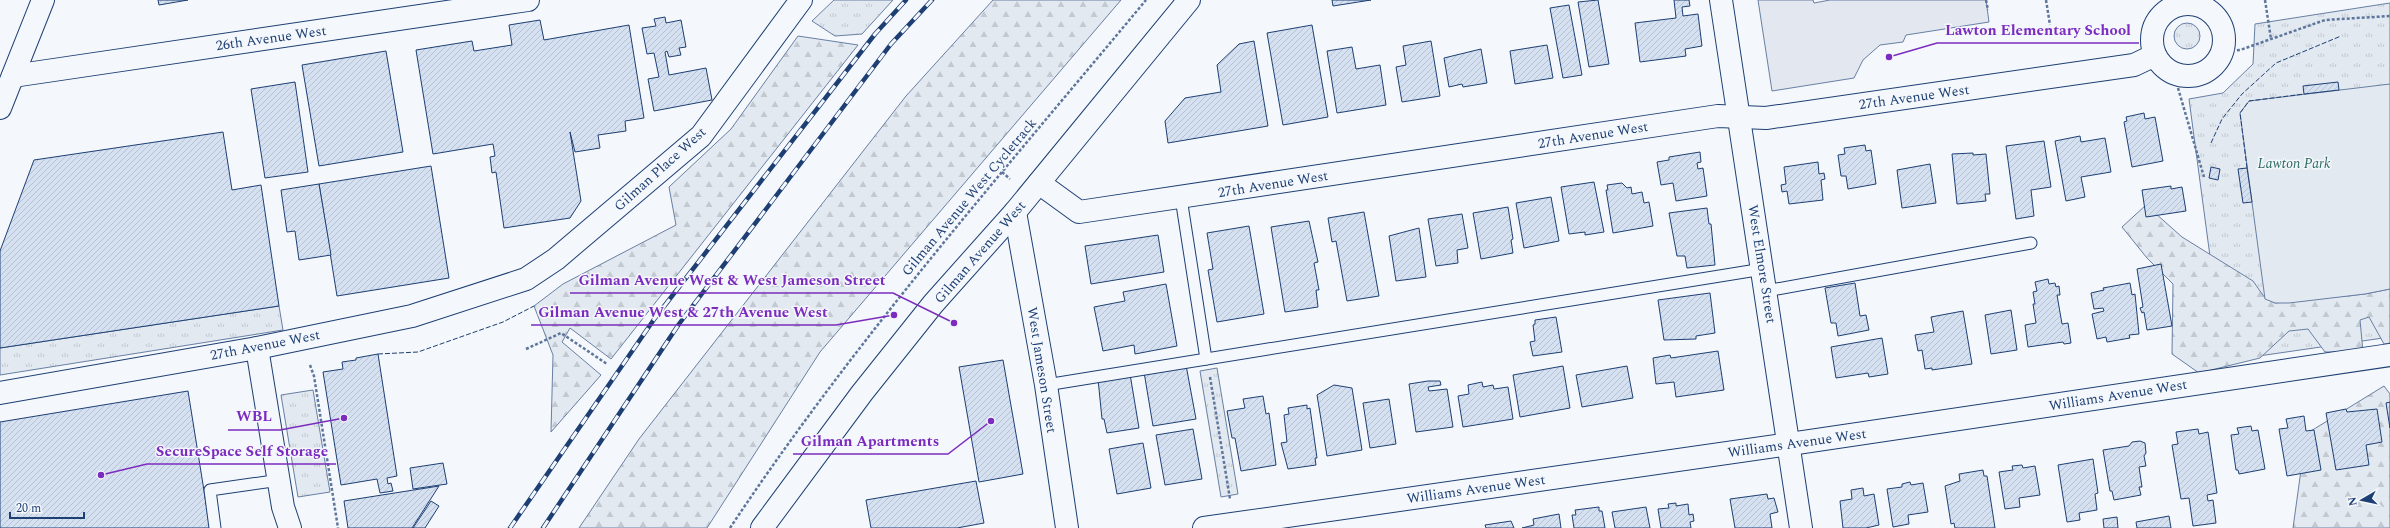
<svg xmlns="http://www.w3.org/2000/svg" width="2390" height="528" viewBox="0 0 2390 528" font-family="Spectral,serif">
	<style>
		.grass { fill: url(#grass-tufts); stroke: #687fa3 }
		.forest { fill: url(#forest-firs); stroke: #687fa3 }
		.pitch { fill: #e3e9f0; stroke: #687fa3 }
		.parking { fill: #e3e8f0; stroke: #687fa3 }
		.building { fill: url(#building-hatch); stroke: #1d3f73 }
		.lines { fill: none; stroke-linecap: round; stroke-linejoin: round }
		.service-casing { stroke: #1d3f73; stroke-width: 13 }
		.minor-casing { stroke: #1d3f73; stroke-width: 24 }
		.tertiary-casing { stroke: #1d3f73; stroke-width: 24 }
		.secondary-casing { stroke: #1d3f73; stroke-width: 24 }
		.path { stroke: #5e769c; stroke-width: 2.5; stroke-dasharray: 3 2; stroke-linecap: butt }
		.service { stroke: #f4f7fb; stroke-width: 11 }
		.minor { stroke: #f4f7fb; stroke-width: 22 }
		.tertiary { stroke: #f4f7fb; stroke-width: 22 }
		.secondary { stroke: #f4f7fb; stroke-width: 22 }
		.rail-casing { stroke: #1d3f73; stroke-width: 4.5 }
		.rail { stroke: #f4f7fb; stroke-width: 3; stroke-dasharray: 9; stroke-linecap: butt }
		.fence { stroke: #1d3f73; stroke-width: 1; stroke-dasharray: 5 2; stroke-linecap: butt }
		.labels { text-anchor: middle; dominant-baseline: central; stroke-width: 3; stroke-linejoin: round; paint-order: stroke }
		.street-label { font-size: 14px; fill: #1d3f73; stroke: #f4f7fb }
		.park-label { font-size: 14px; font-style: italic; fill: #2c6c60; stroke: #f4f7fb }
		.leader { fill: none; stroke: #7b2cbf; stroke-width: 1.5 }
		.callout-dot { fill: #7b2cbf; stroke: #f4f7fb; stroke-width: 1.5 }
		.callout-label { font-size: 15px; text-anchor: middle; font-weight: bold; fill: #7b2cbf; stroke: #f4f7fb; stroke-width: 3; stroke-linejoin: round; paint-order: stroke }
	</style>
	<defs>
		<pattern id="grass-tufts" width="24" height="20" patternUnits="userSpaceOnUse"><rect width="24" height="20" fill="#e3e9f0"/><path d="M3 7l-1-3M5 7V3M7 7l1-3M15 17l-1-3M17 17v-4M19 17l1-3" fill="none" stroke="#c2c9d1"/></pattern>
		<pattern id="forest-firs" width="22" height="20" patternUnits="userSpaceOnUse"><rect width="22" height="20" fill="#e3e9f0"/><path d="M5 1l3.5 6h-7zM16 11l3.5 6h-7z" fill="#c2c9d1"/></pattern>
		<pattern id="building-hatch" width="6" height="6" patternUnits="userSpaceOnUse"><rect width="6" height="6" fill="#d5e0f0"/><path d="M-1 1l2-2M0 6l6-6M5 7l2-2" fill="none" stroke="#b6c1d1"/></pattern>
	</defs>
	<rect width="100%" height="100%" fill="#f4f7fb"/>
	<g class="grass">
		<path d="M834 0H893L862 34 835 36 812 21Z"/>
		<path d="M2390 3V337L2224 361 2189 99 2223 93 2253 64 2255 24Z"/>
		<circle cx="2187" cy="36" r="13"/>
		<path d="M279 306 283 330 0 375V348Z"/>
		<path d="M1217 368 1238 494 1221 497 1200 371Z"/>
		<path d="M313 390 330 492 298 497 281 395Z"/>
	</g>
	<g class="forest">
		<path d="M993 0H1121L820 352 707 528H579L639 439 906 96Z"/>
		<path d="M798 36 858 45 611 359 570 328 562 342 601 375 551 432 553 355 534 306 563 284 676 225 669 187 731 129Z"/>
		<path d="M2146 205 2182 237 2253 281 2265 298 2275 303 2365 294 2390 289V343L2384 344 2369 317 2360 320 2363 352H2325L2308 329 2289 331 2260 358 2199 373 2172 354 2173 284 2147 258 2122 227Z"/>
		<path d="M2384 386 2390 394V528H2293L2306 434Z"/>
	</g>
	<path class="pitch" d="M2390 84V289L2365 294 2289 303H2275L2265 299 2240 113 2249 101Z"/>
	<path class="parking" d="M1758 0H1813L1814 3 1830 0H1986L1989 22 1906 35 1903 42 1880 45 1863 60 1854 78 1772 91Z"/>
	<g class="building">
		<path d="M158 0H188L159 5Z"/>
		<path d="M1332 0H1371L1333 6Z"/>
		<path d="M1598 0 1609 64 1589 67 1578 2Z"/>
		<path d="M1674 0H1689L1690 6 1682 7 1683 16 1698 14 1702 46 1685 49 1686 56 1640 62 1635 23 1676 18Z"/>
		<path d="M1569 5 1582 75 1563 78 1550 8Z"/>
		<path d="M665 17 666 23 681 20 686 47 679 48 681 55 669 57 667 51 665 52 669 75 706 68 712 100 654 111 648 79 659 77 654 53 647 54 642 28 656 26 654 19Z"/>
		<path d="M540 20 544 40 629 25 644 118 625 121 626 131 598 135 600 148 575 152 570 132 581 201 570 218 504 228 496 172 492 173 490 157 495 156 493 144 433 154 416 50 472 41 474 51 512 45 509 25Z"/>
		<path d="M1312 25 1328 117 1283 125 1267 33Z"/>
		<path d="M1254 41 1268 126 1168 143 1165 121 1185 98 1221 92 1217 65 1239 44Z"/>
		<path d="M1431 41 1440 96 1402 102 1396 67 1406 65 1403 46Z"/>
		<path d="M1547 45 1553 78 1515 84 1510 51Z"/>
		<path d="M1352 47 1356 69 1380 65 1386 105 1337 113 1327 51Z"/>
		<path d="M1481 49 1487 83 1463 87 1462 84 1449 87 1444 58Z"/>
		<path d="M386 51 403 152 319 166 302 65Z"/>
		<path d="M295 82 308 172 265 178 251 89Z"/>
		<path d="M2338 82 2339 90 2304 94 2303 86Z"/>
		<path d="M2144 113 2145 119 2155 117 2163 161 2132 167 2124 122 2127 121 2126 117Z"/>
		<path d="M223 132 232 190 261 185 279 306 0 348V251L34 160Z"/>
		<path d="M2080 136 2081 142 2105 138 2111 172 2081 177 2085 197 2066 201 2055 141Z"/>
		<path d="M2044 141 2051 187 2031 190 2034 216 2016 219 2006 146Z"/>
		<path d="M1865 145 1866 151 1871 150 1876 184 1848 189 1846 176H1841L1838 155 1845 154 1844 148Z"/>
		<path d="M1700 152 1701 162 1697 163 1698 169 1703 168 1707 196 1676 201 1673 183 1661 185 1657 162 1669 160V157Z"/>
		<path d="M1973 153V155L1986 154 1990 194H1985L1986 201 1957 204 1952 154Z"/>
		<path d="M1818 162 1819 174 1824 173 1825 179 1821 180 1823 200 1789 204 1787 191 1782 192 1781 185 1786 184 1784 167Z"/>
		<path d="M1930 164 1936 203 1902 208 1897 170Z"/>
		<path d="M431 166 449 278 337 296 319 184Z"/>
		<path d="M2211 167 2220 169 2218 180 2209 178Z"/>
		<path d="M2247 168 2252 202 2243 203 2238 169Z"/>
		<path d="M1594 182 1604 232 1585 235V232L1569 234 1561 187Z"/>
		<path d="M1622 183 1627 188 1631 187 1632 194 1642 192 1644 203 1649 202 1653 226 1613 233 1606 190H1608L1607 185Z"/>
		<path d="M319 184 331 255 299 260 295 231 287 232 281 190Z"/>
		<path d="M2171 186V189L2182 187 2186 211 2146 217 2142 190Z"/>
		<path d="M1551 197 1559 241 1524 248 1516 203Z"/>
		<path d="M1508 207 1513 239 1511 240 1513 253 1481 259 1473 213Z"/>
		<path d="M1707 208 1709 224H1711L1715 265 1687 268 1685 256H1677L1669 213Z"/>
		<path d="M1364 212 1379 296 1347 301 1336 241 1332 242 1328 218Z"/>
		<path d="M1462 214 1468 248 1457 250 1458 263 1436 266 1428 219Z"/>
		<path d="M1309 221 1318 262 1314 263 1319 290H1316L1318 307 1285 312 1271 227Z"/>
		<path d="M1249 226 1264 314 1217 322 1208 270 1213 269 1207 233Z"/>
		<path d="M1419 228 1426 277 1396 281 1389 236Z"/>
		<path d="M1158 235 1164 272 1091 284 1085 246Z"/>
		<path d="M2161 264 2172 326 2147 330 2144 312 2142 313 2140 308 2143 307 2137 269Z"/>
		<path d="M2048 279 2049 284 2055 283 2056 287 2059 286 2060 295H2057L2062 324 2068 323 2071 343 2064 344 2063 342 2028 347 2025 325 2036 323 2033 304H2035L2033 292 2037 291 2035 282Z"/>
		<path d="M1855 283 1860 316 1866 315 1869 330 1838 336 1836 323H1831L1825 288Z"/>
		<path d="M2130 283 2132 295 2135 294 2139 334 2129 335 2130 338 2107 342 2106 337 2097 339 2092 314 2104 311 2103 308 2094 309 2091 293 2104 290 2103 288Z"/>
		<path d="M1166 284 1177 346 1135 354 1134 345 1103 351 1094 307 1125 301 1123 292Z"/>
		<path d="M1710 293 1715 333 1696 336V339L1664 340 1658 300Z"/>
		<path d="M2011 310 2017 350 1991 354 1985 315Z"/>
		<path d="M1963 311 1972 364 1932 370V368L1925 369 1922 350 1918 351 1915 335 1934 332 1931 317Z"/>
		<path d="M1556 317 1562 352 1533 356 1530 342 1535 341 1533 325 1535 324V320Z"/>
		<path d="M1882 338 1888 374 1869 377 1868 373 1836 378 1831 347Z"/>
		<path d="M1718 351 1724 390 1676 397 1674 382 1656 384 1653 358 1670 355 1671 358Z"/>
		<path d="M378 354 397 476 387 478 388 484 391 483 393 491 380 493 377 479 341 485 323 372 343 369 342 362 356 360V358Z"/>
		<path d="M1003 360 1023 474 979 482 959 367Z"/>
		<path d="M1186 365 1196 419 1153 426 1144 372Z"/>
		<path d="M1563 366 1570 408 1520 417 1513 375Z"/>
		<path d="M1627 366 1633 398 1582 407 1576 375Z"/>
		<path d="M1130 374 1139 428 1107 433 1104 419H1102L1098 379Z"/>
		<path d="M1428 381H1440L1441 385 1428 387 1429 391 1447 389 1453 427 1416 432 1409 384Z"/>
		<path d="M1482 382 1483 387 1493 385 1494 389 1508 387 1513 419 1463 427 1458 396 1469 394 1468 385Z"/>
		<path d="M1334 385 1352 388 1362 450 1327 456 1317 395Z"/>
		<path d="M188 391 210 528H0V422Z"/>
		<path d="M1263 396 1266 414 1269 413 1276 465 1241 471 1235 438H1232L1227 411 1245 408 1243 399Z"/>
		<path d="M1389 399 1396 444 1370 448 1363 403Z"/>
		<path d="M2390 402V428L2386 403Z"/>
		<path d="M1307 405V409L1310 408 1317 458H1315L1316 465 1288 469 1281 443 1287 442 1284 415 1289 414 1288 408Z"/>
		<path d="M2346 409 2347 412 2377 409 2382 442 2366 445 2369 465 2336 470 2326 413Z"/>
		<path d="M2304 416 2306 431 2314 430 2321 470 2287 476 2279 429 2288 428 2286 419Z"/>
		<path d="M2251 426 2252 431 2258 430 2265 469 2239 474 2238 470H2236L2231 435 2239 434 2237 428Z"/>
		<path d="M1193 429 1202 479 1165 485 1156 435Z"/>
		<path d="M2198 429 2199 434 2208 432 2217 493 2207 495 2208 501 2213 500 2216 523 2193 526 2189 498 2181 499 2172 445 2178 444 2176 432Z"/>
		<path d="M2140 441 2145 443 2146 453 2144 456 2146 466 2139 467 2142 487H2139L2141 495 2114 500 2112 491H2110L2103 450 2129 446 2132 442Z"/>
		<path d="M1143 443 1151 488 1117 494 1109 449Z"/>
		<path d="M2093 459 2098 493 2095 494 2097 510 2079 513 2080 520 2067 522 2058 465Z"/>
		<path d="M443 463 447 484 413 489 410 468Z"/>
		<path d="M2022 465 2023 468 2035 466 2040 495 2019 498 2020 507 2005 509 1999 472 2013 470 2012 466Z"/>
		<path d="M1983 470 1984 476H1987L1995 528H1955L1954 523 1951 524 1945 486 1960 481 1959 474Z"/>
		<path d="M976 481 984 523 957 528H871L866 500Z"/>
		<path d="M1910 482 1911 485 1923 483 1928 512 1908 515 1909 524 1893 527 1887 489 1902 487V484Z"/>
		<path d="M439 486 412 528H348L344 501Z"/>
		<path d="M1863 488 1864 496 1874 494 1879 525 1866 528H1843L1840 501 1852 499 1851 490Z"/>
		<path d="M1767 494 1768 499 1774 498 1778 512 1770 514 1772 528H1735L1730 499Z"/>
		<path d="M431 501 439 506 425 528H413Z"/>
		<path d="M1676 503V506L1688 504 1689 515 1693 514 1694 521 1690 522 1691 528H1661L1658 509 1669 508 1668 504Z"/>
		<path d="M1599 507V511H1602L1605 528H1574L1572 515H1576L1575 510Z"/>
		<path d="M1646 507 1650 528H1615L1612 512Z"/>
		<path d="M1559 514 1561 528H1522L1534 525 1533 519Z"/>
		<path d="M2169 516 2171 528H2137L2136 522Z"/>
		<path d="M2117 517 2118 528H2104L2103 519Z"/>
		<path d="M1511 521 1514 528H1486L1485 525Z"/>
	</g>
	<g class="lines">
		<g class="service-casing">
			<g id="service">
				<path d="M1181 198 1206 359"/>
				<path d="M1766 291 2031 243"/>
				<path d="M1046 385 1763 269"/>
				<path d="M215 528 210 490 280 480"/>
			</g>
		</g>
		<g class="minor-casing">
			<g id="minor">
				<path d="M1721 0 1801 528"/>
				<circle cx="2188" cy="40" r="36"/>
				<path d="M13 76 528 0"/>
				<path d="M1039 183 1079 212 1718 116 1766 118 2134 65 2155 55"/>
				<path d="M1015 212 1046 385 1067 528"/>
				<path d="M257 348 283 507 290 528"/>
				<path d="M0 393 257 348 412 316 526 279 556 259 701 136 801 0"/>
				<path d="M1204 528 1790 444 2390 355"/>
			</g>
		</g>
		<g class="tertiary-casing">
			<path id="tertiary" d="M0 108 43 0"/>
		</g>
		<g class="secondary-casing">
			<path id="secondary" d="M762 528 862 393 933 304 1015 212 1189 0"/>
		</g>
		<g class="path">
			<path d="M1986 0 1988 10"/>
			<path d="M2046 0 2050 25"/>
			<path d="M2265 0 2271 39"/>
			<path d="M2222 52 2240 50 2325 20 2390 16"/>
			<path d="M2178 88 2204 177"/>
			<path d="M1002 172 1010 179"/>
			<path d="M526 349 561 333 607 364"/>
			<path d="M310 365 314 376 338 528"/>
			<path d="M1210 377 1230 499"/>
			<path d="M730 528C854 341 1003 172 1146 0"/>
		</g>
		<use href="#service" class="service"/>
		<use href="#minor" class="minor"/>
		<use href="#tertiary" class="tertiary"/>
		<use href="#secondary" class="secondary"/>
		<g class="rail-casing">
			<g id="rail">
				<path d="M510 528 655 318 875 34 906 0"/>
				<path d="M543 528 679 324 891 44 932 0"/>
			</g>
		</g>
		<use href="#rail" class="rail"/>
		<g class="fence">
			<path d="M2211 143 2222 119 2242 94 2276 63 2341 36"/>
			<path d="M2247 168 2240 113 2249 101 2304 94"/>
			<path d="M378 354 418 352 503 322 534 306"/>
		</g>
	</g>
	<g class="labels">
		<g class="street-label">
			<text transform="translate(271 38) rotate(-8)">26th Avenue West</text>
			<text transform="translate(1914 97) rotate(-8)">27th Avenue West</text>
			<text transform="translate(1593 135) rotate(-9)">27th Avenue West</text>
			<text transform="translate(660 169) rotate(-42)">Gilman Place West</text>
			<text transform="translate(1273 184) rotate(-9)">27th Avenue West</text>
			<text transform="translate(969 197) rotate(-50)">Gilman Avenue West Cycletrack</text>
			<text transform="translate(980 252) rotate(-49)">Gilman Avenue West</text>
			<text transform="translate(1762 264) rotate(81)">West Elmore Street</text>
			<text transform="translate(265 345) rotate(-11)">27th Avenue West</text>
			<text transform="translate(1042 370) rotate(81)">West Jameson Street</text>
			<text transform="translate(2118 395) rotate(-9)">Williams Avenue West</text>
			<text transform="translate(1797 443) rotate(-8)">Williams Avenue West</text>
			<text transform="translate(1476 489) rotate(-8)">Williams Avenue West</text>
		</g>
		<g class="park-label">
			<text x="2294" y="163">Lawton Park</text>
		</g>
	</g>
	<path class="leader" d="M1889 57L1937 43H2139M954 323L893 293H570M894 315L836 325H531M344 418L280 430H228M991 421L948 454H793M101 475L147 464H336"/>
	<g class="callout-dot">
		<circle cx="1889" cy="57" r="4"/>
		<circle cx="954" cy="323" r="4"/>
		<circle cx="894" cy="315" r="4"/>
		<circle cx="344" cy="418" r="4"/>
		<circle cx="991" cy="421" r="4"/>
		<circle cx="101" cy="475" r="4"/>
	</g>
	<g class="callout-label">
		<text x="2038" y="35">Lawton Elementary School</text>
		<text x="732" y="285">Gilman Avenue West &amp; West Jameson Street</text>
		<text x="683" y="317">Gilman Avenue West &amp; 27th Avenue West</text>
		<text x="254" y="421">WBL</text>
		<text x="870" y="446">Gilman Apartments</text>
		<text x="242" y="456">SecureSpace Self Storage</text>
	</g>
	<g transform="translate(2362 500) rotate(261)" stroke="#f4f7fb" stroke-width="3" paint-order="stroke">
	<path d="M0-3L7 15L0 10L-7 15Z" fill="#1d3f73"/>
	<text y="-6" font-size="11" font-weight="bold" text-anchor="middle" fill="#1d3f73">N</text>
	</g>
	<path d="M10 512v6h74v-6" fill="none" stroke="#1d3f73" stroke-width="2"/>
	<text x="16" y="512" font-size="12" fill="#1d3f73" stroke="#f4f7fb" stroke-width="3" paint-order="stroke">20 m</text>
</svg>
